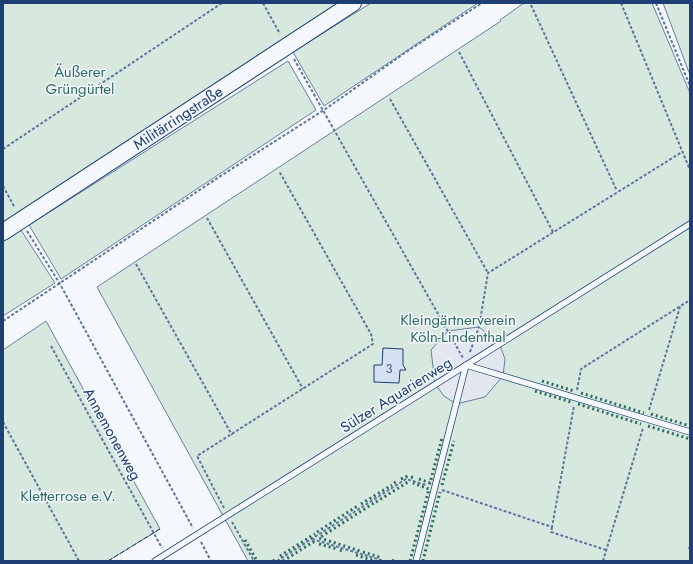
<svg xmlns="http://www.w3.org/2000/svg" width="693" height="564" viewBox="0 0 693 564" font-family="Jost,sans-serif">
	<style>
		.green { fill: #d7e8df; stroke: #687fa3 }
		.parking { fill: #e3e8f0; stroke: #687fa3 }
		.building { fill: #d5e0f0; stroke: #1d3f73 }
		.lines { fill: none; stroke-linecap: round; stroke-linejoin: round }
		.lane-casing { stroke: #1d3f73; stroke-width: 7 }
		.secondary-casing { stroke: #1d3f73; stroke-width: 18 }
		.path { stroke: #5e769c; stroke-width: 2; stroke-dasharray: 3 2; stroke-linecap: butt }
		.lane { stroke: #f4f7fb; stroke-width: 5.5 }
		.secondary { stroke: #f4f7fb; stroke-width: 16 }
		.hedge { stroke: #2c6c60; stroke-width: 3; stroke-dasharray: 2 3; stroke-linecap: butt }
		.fence { stroke: #1d3f73; stroke-width: 1; stroke-dasharray: 5 2; stroke-linecap: butt }
		.labels { text-anchor: middle; dominant-baseline: central; stroke-width: 3; stroke-linejoin: round; paint-order: stroke }
		.number-label { font-size: 13px; fill: #4b6792 }
		.park-label { font-size: 15px; fill: #2c6c60; stroke: #f4f7fb }
		.street-label { font-size: 15px; fill: #1d3f73; stroke: #f4f7fb }
	</style>
	<rect width="100%" height="100%" fill="#f4f7fb"/>
	<g class="green">
		<path d="M3 3H339L3 224Z"/>
		<path d="M371 3H478L324 106 293 52Z"/>
		<path d="M524 3H652L690 93V561H248L97 287 501 21 500 20Z"/>
		<path d="M663 3H690V75Z"/>
		<path d="M288 61 316 110 61 279 29 225Z"/>
		<path d="M21 230 55 283 3 316V242Z"/>
		<path d="M46 321 160 529 108 561H3V350Z"/>
	</g>
	<path class="parking" d="M479 327 499 343 505 359 503 376 485 397 456 404 444 396 435 384 431 350 448 331Z"/>
	<path class="building" d="M383 348 403 349V365L406 370H400L399 383 374 382V365H382Z"/>
	<g class="lines">
		<g class="lane-casing">
			<g id="lane">
				<path d="M155 561 690 224"/>
				<path d="M416 561 466 365 690 432"/>
			</g>
		</g>
		<g class="secondary-casing">
			<path id="secondary" d="M3 232 353 3"/>
		</g>
		<g class="path">
			<path d="M263 3 280 34"/>
			<path d="M621 3 690 170"/>
			<path d="M656 3 690 86"/>
			<path d="M531 5 617 191"/>
			<path d="M459 52 553 232"/>
			<path d="M294 59 463 358"/>
			<path d="M390 99 488 273"/>
			<path d="M3 149 222 3"/>
			<path d="M3 186 15 208"/>
			<path d="M207 218 303 389"/>
			<path d="M27 231 60 284 193 528"/>
			<path d="M136 264 232 435"/>
			<path d="M3 321 219 177 324 110 409 50 482 3"/>
			<path d="M51 346 162 548"/>
			<path d="M470 352 479 327 488 273 682 152"/>
			<path d="M577 390 581 369 690 300"/>
			<path d="M649 410 680 307"/>
			<path d="M3 422 79 561"/>
			<path d="M442 490 552 527 574 406"/>
			<path d="M224 508 197 456 373 344 371 334 279 171"/>
			<path d="M232 522 254 561"/>
			<path d="M552 527 551 532 606 550"/>
			<path d="M312 539 384 561"/>
			<path d="M201 542 211 561"/>
			<path d="M689 549 690 546"/>
			<path d="M277 561 406 479 426 485"/>
			<path d="M603 561 643 428"/>
		</g>
		<use href="#lane" class="lane"/>
		<use href="#secondary" class="secondary"/>
		<g class="hedge">
			<path d="M542 381 574 391"/>
			<path d="M535 391 571 402"/>
			<path d="M581 393 644 413"/>
			<path d="M578 404 641 424"/>
			<path d="M651 414 690 426"/>
			<path d="M648 426 690 439"/>
			<path d="M411 477 415 478"/>
			<path d="M401 479 408 476"/>
			<path d="M419 479 430 483 442 438"/>
			<path d="M394 483 398 481"/>
			<path d="M442 485 454 441"/>
			<path d="M376 502 408 482H410"/>
			<path d="M361 504 392 485"/>
			<path d="M317 532 359 505"/>
			<path d="M245 540 257 561"/>
			<path d="M326 540 319 538 374 503"/>
			<path d="M329 541 360 551"/>
			<path d="M319 544 337 549"/>
			<path d="M340 550 344 552"/>
			<path d="M363 552 382 558"/>
			<path d="M356 555 375 561"/>
			<path d="M280 556 315 534"/>
			<path d="M392 560 394 561"/>
			<path d="M273 561 276 559"/>
			<path d="M283 561 313 542 316 543"/>
			<path d="M410 561 429 489 413 483"/>
			<path d="M423 561 440 492"/>
		</g>
		<path class="fence" d="M108 561 160 529"/>
	</g>
	<g class="labels">
		<g class="number-label">
			<text x="389" y="368">3</text>
		</g>
		<g class="park-label">
			<text x="80" y="72">Äußerer<tspan x="80" dy="17">Grüngürtel</tspan></text>
			<text x="458" y="320">Kleingärtnerverein<tspan x="458" dy="17">Köln-Lindenthal</tspan></text>
			<text x="68" y="496">Kletterrose e.V.</text>
		</g>
		<g class="street-label">
			<text transform="translate(178 118) rotate(-33)">Militärringstraße</text>
			<text transform="translate(396 395) rotate(-32)">Sülzer Aquarienweg</text>
			<text transform="translate(112 434) rotate(61)">Annemonenweg</text>
		</g>
	</g>
	<rect width="693" height="564" fill="none" stroke="#1d3f73" stroke-width="8"/>
</svg>
